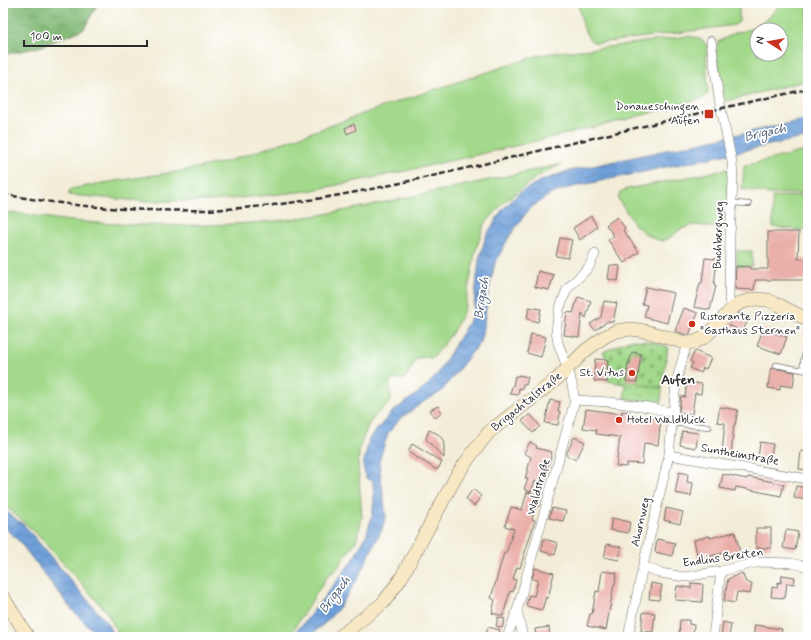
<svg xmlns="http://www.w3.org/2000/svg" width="811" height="640" viewBox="0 0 811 640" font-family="Mynerve,sans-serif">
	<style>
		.green { fill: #a2d98a; stroke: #66825a; fill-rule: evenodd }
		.forest { fill: url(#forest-crowns); stroke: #567250 }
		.cemetery { fill: url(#cemetery-stones); stroke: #66825a }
		.park { fill: url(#park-tufts); stroke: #66825a }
		.water { fill: url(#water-waves); stroke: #4e6682 }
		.building { fill: #ebafa9 }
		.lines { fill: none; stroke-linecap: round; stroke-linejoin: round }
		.lane-casing { stroke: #716f68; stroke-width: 6 }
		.street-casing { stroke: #716f68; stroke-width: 10 }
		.secondary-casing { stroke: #716f68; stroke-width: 14 }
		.lane { stroke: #fff; stroke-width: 4.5 }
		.street { stroke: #fff; stroke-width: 9 }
		.secondary { stroke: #f8e8c3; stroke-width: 13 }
		.rail { stroke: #2b2b2b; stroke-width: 2.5; stroke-dasharray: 6 3; stroke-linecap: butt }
		.poi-dot { fill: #c8321e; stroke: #fff; stroke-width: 1.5 }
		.labels { text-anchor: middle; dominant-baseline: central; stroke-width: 3.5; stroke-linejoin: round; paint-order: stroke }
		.poi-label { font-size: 12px; fill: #2b2b2b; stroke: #fff; text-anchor: end }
		.street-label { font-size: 12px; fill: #2b2b2b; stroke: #fff }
		.water-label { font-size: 13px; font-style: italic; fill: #475a71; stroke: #fff }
		.quarter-label { font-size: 14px; font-weight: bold; fill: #2b2b2b; stroke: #fff }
	</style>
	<defs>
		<pattern id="forest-crowns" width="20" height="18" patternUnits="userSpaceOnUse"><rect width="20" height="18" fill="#81b976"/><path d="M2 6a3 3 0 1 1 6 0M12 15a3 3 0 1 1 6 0" fill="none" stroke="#6a9761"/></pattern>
		<pattern id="cemetery-stones" width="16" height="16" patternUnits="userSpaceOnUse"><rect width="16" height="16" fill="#a2d98a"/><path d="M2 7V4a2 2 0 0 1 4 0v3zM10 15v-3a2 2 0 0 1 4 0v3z" fill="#8cba77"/></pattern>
		<pattern id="park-tufts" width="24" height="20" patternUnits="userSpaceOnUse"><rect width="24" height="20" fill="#a2d98a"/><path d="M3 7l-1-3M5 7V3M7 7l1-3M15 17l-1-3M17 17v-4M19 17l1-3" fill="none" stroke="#8cba77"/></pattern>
		<pattern id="water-waves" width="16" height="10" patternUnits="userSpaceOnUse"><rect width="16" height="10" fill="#70a0d9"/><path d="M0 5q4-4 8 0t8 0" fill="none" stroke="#5c83b0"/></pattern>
	</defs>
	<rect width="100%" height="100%" fill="#fff"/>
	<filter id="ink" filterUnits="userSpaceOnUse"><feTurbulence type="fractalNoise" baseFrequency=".025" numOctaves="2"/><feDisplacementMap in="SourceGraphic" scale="8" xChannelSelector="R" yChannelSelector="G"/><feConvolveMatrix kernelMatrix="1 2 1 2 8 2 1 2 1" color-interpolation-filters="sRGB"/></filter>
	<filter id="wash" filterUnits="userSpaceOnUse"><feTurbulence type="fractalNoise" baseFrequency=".012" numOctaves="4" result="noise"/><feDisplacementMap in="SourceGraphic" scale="16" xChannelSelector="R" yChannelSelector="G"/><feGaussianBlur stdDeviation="0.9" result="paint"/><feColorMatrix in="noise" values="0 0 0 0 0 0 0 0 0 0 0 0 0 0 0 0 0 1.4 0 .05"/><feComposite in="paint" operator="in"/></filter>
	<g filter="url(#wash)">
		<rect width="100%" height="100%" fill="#f3edd8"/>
		<g class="green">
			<path d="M578 3H739V22L735 25 712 28 699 30 599 43C595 43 590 41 588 37 583 30 580 12 578 3Z"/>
			<path d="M782 3H808V80L724 102 716 49 718 42 735 33 754 28 767 19ZM757 30H781V54H757Z"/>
			<path d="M688 36C697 37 702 39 708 46L706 57 708 94 703 98 629 119 498 150 401 172 308 191 211 201H142L69 195V192L71 189 103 183 188 170 228 161 287 141 388 105 539 55 559 52 600 48Z"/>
			<path d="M808 150V193L769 194 742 189 744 166Z"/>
			<path d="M562 164 538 176 505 201 484 225 475 253 465 306 462 315 452 333 433 358 426 357 417 358C412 365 410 373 404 379H397L390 381C389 389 391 393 391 401L375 416 368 425 360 447 358 464 362 518 356 541 336 570 328 575 293 630 285 637H118V633L106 611 35 532 3 504V212C26 213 49 219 72 221 131 226 191 227 250 223 303 220 354 209 405 198 458 187 510 175 562 164Z"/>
			<path d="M729 169 728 225 725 228H716L705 226 693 225 681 229 668 239 662 241 655 239 647 235 635 225 618 199 620 192 627 189Z"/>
			<path d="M808 195V229L799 230 773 227 772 197Z"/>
			<rect x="737" y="251" width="15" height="15"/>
		</g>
		<path class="forest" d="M3 3H100L97 5 84 29 40 47 3 55Z"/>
		<path class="cemetery" d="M629 340C643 340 655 342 668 347L662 388 641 385 637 382 639 365 638 359H642L643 355 633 352 632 357H630V364H628L626 381 623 384 608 381V361L603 352Z"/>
		<path class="park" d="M626 381 637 382 641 385 662 388 661 402 640 401 624 398 626 385 623 384Z"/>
		<g class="water">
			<path d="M808 119V137L568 188 549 195 529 209 509 237 495 263 488 294 483 330 480 342 441 392 425 401 401 418 388 433 379 462 386 516 382 529 358 578 339 608 323 625 308 637H289L303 624 353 560 366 536 372 516 374 501 373 482 366 478 363 466 369 439 391 413 422 390 437 375 473 314 479 260 486 236 502 210 519 193 538 182 565 172Z"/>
			<path d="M3 509 24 525 107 623 114 637H95L93 631 72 610 18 540 3 526Z"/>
		</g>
		<g id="blocks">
			<g class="building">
				<path d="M354 124 356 130 347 134 345 128Z"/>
				<path d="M591 216 597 227 580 240 573 228Z"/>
				<path d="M617 217 625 228 623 230 639 252 624 263 608 240 614 236 606 225Z"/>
				<path d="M768 232H799L798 259H806V280H755L754 290 735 289 736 266 750 267V269H768Z"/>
				<path d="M560 238 572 240 568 258 556 256Z"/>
				<path d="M705 258 717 259 714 286H716L710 310 694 307 700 283H702Z"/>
				<path d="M610 265 620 266 618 281 608 279Z"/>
				<path d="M538 271 554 275 549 290 535 287Z"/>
				<path d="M646 287 674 293 667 323 644 317 647 305 642 304Z"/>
				<path d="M578 297 591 301 586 318 582 313 579 337 564 335 567 312 573 313Z"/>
				<path d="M604 301 617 303 613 322 608 321 595 330 590 324 601 317Z"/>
				<path d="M529 307 541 309 538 322 527 319Z"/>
				<path d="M684 308 698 313 689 335H687L675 331Z"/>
				<path d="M741 312 750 317 742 332 729 325 731 322Z"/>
				<path d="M763 329 787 337 781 354 757 346Z"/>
				<path d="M531 334 546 337 541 357 527 353Z"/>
				<path d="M695 351 711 358 706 369 703 368 701 373 690 368 693 363 690 361Z"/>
				<path d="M632 352 641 354 637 382 626 381 628 363 629 364Z"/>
				<path d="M595 359 608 360 607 382 594 381Z"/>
				<path d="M771 368 795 372 793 387 780 385V390L768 388Z"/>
				<path d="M519 375 528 377 526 385 523 384 522 389 519 388 518 395 510 394 512 386H513L515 376H519Z"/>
				<path d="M687 382 702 384 701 394 695 393 692 414 680 412 679 411 681 396 685 397Z"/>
				<path d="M550 400 560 402 558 411 560 412 558 425 545 423Z"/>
				<path d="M438 406 442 413 435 418 430 410Z"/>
				<path d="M720 407 738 410 735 425H734L731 454 722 453 725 423 717 422Z"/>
				<path d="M586 409 622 414V411L630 412V415L661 419 658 445 644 443 642 464 627 463 626 467 616 466 620 437 596 434V430L583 428Z"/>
				<path d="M530 414 540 426 533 433 522 421Z"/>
				<path d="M429 430 438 434 443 440 444 446V458L426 439Z"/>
				<path d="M682 431 698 433 696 448 680 445Z"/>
				<path d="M574 437 585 442 576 460 566 455Z"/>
				<path d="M530 442 537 446 536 448 552 452 544 483 535 481 531 492 524 489 528 479H525L531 457 524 453Z"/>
				<path d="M760 442 773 444 770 461 758 459Z"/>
				<path d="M412 444 442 462 437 470 408 452Z"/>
				<path d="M801 451 808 452V470L799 469Z"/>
				<path d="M679 472 688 474 687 482 693 483 691 496 675 493Z"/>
				<path d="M723 474 747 479 748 477 784 484 781 496 736 487 735 491 720 488Z"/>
				<path d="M796 486 808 488V500L794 498Z"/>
				<path d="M473 489 481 496 474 506 466 499Z"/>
				<path d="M527 492 538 495V497H541L538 507 536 506 532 519 535 520 520 568 517 567 513 579 516 580 513 592 510 591 503 616 492 613 495 600 491 598 504 553H506L514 529 505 526 511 507 522 510Z"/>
				<path d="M552 508 566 511 563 521 549 518Z"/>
				<path d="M666 508 683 512 680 524 664 520Z"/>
				<path d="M612 518 630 522 628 533 610 530Z"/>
				<rect x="756" y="528" width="15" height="20"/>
				<path d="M786 530 798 532 795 550 783 548Z"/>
				<path d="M735 532 740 552 725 555 724 553 698 559 694 540 710 536V538Z"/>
				<path d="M544 539 558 543 555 555 541 551Z"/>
				<path d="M657 539 675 543 672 556 655 552Z"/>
				<path d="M607 544 621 547 619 560 604 557Z"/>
				<path d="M535 568 554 573 548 598 546 597 542 610 526 606 529 595 534 596 538 580 532 579Z"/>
				<path d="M602 571 617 573 615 584H614L606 630 587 626 590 614H592L596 591 599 592Z"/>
				<path d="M742 573 746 582 752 584 750 594 737 592 735 603 724 601 728 579Z"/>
				<path d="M782 575 795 577 794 584 787 583 785 598 771 597 772 587 777 588 778 582 781 583Z"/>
				<path d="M651 583 662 585 659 600 649 599Z"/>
				<path d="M691 583 703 584 702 602 675 600 677 586 691 588Z"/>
				<path d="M643 612 655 613 653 632 641 631Z"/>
				<path d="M498 617 505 619 502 628 496 626Z"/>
				<path d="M680 620H689V624L694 625 693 635H689V637H679Z"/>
				<path d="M723 622 731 624 729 637H721Z"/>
				<path d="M755 625 782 629 780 637H753Z"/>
				<path d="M488 627 500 630 498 637H485Z"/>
				<path d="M549 627 550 637H536L535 629Z"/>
			</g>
		</g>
	</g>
	<g filter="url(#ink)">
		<use href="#blocks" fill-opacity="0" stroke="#716f68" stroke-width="1"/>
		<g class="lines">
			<g class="lane-casing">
				<g id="lane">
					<path d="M733 203 749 204"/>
					<path d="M776 365 808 371"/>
					<path d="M802 370 808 330"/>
					<path d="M672 423 709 427"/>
				</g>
			</g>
			<g class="street-casing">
				<g id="street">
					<path d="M711 41 719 99 732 162 733 181 730 235 729 300 733 308"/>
					<path d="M575 400 610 402 648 407 674 413"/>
					<path d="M669 455 808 479"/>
					<path d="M643 566 660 573 685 577 721 571 759 562 791 563 808 567"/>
					<path d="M517 611 523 637"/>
					<path d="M507 637 517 611 575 400 570 375 558 343 556 330 559 310 567 289 589 267 595 254"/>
					<path d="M628 637 643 566 669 455 676 383 685 350 686 343"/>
					<path d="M713 637 721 571"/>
				</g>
			</g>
			<g class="secondary-casing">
				<g id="secondary">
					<path d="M3 597 28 637"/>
					<path d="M339 637 383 603 400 580 457 475 471 455 489 432 557 379 585 351 604 337 616 331 631 329 645 331 686 343 695 342 705 337 733 308 740 303 754 299 768 300 779 305 808 320"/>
				</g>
			</g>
			<use href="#lane" class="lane"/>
			<use href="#street" class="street"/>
			<use href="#secondary" class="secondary"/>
			<path class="rail" d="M3 194C92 211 184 215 273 205 365 194 457 170 547 149 634 128 721 108 808 89"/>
		</g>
	</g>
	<g class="poi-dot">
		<rect x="704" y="109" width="10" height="10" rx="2"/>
		<circle cx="692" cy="324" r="4"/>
		<circle cx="632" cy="373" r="4"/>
		<circle cx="619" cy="420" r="4"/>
	</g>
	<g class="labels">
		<g class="poi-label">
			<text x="700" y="107">Donaueschingen<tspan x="700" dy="14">Aufen</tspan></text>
			<text x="700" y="317" text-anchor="start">Ristorante Pizzeria<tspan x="700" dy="14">"Gasthaus Sternen"</tspan></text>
			<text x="624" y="373">St. Vitus</text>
			<text x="627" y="420" text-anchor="start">Hotel Waldblick</text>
		</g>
		<g class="street-label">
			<text transform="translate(719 235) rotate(-88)">Buchbergweg</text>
			<text transform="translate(527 402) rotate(-39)">Brigachtalstraße</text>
			<text transform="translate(740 455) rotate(10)">Suntheimstraße</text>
			<text transform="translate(539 487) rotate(-74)">Waldstraße</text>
			<text transform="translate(641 522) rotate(-77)">Ahornweg</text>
			<text transform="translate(723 558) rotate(-8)">Endlins Breiten</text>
		</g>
		<g class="water-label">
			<text transform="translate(765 133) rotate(-13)">Brigach</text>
			<text transform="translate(482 298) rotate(-82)">Brigach</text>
			<text transform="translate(335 595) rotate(-53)">Brigach</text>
		</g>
		<g class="quarter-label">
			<text x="678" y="380">Aufen</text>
		</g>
	</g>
	<rect width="811" height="640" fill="none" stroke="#fff" stroke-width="16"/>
	<g transform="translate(769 42) rotate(281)"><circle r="19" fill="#ffffff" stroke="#aaaaaa"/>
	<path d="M0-3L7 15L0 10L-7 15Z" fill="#c8321e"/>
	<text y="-6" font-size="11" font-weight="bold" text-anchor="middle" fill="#2b2b2b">N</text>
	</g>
	<path d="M24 40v6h123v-6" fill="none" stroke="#2b2b2b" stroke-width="2"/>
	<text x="30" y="40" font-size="12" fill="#2b2b2b" stroke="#ffffff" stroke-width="3" paint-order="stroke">100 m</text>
</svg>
